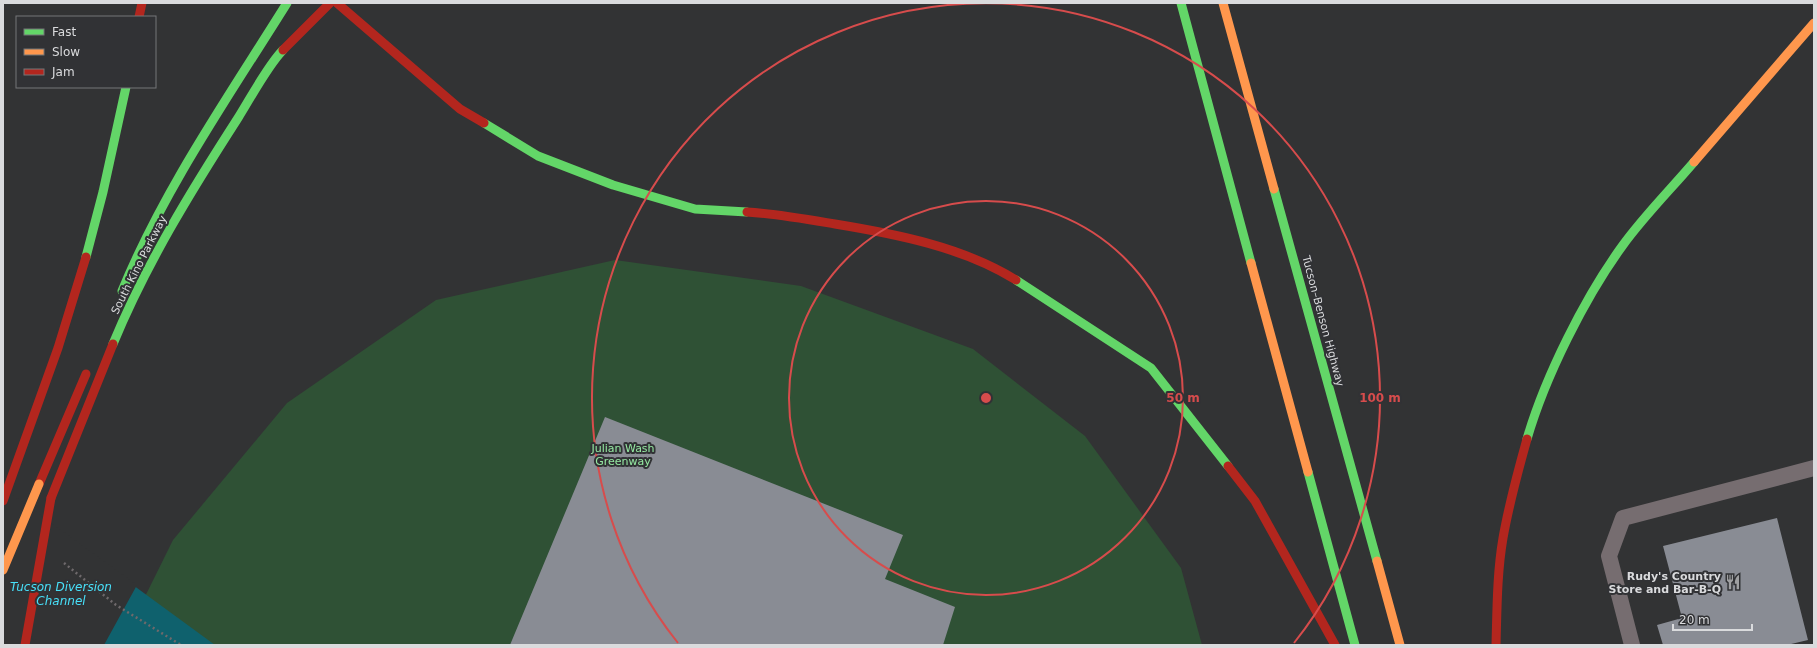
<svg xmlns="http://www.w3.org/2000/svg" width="1817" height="648" viewBox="0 0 1817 648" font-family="'DejaVu Sans',sans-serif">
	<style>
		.green { fill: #2f5135 }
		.water { fill: #0f616d }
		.pier { fill: #323334 }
		.building { fill: #898c94 }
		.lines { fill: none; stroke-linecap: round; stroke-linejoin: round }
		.path { stroke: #6e696b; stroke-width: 2.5; stroke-dasharray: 2 3; stroke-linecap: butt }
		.lane { stroke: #766d70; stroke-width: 16 }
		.fast { stroke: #63d668; stroke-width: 9 }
		.slow { stroke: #ff974d; stroke-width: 9 }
		.jam { stroke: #b3261e; stroke-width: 9 }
		.slow-bridge { stroke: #ff974d; stroke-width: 9 }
		.jam-bridge { stroke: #b3261e; stroke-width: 9 }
		.ring { fill: none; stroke: #d74c4c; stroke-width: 2 }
		.labels { text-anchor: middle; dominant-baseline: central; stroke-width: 4; stroke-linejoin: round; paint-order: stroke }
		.street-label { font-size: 11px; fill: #dadbdd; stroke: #313235 }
		.park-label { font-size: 11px; fill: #95e9a2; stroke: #313235 }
		.poi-label { font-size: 11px; font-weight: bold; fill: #dadbdd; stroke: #313235; text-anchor: end }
		.water-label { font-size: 12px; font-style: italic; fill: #48e0f8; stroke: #313235 }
		.centre { fill: #d74c4c; stroke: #313235; stroke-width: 2 }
		.ring-label { font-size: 12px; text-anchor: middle; font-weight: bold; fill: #d74c4c; stroke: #313235; stroke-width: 4; stroke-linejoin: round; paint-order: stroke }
	</style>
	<rect width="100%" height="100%" fill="#323334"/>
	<path class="green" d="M615 260 801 286 973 349 1085 436 1181 568 1202 645H121L173 540 287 403 436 300Z"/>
	<path class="water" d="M3 490 215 645H46L8 617 3 645Z"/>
	<path class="pier" d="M3 488 137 585 104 645H43L27 633 38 645H3Z"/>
	<g class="building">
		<path d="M605 417 903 535 885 579 955 607 943 645H510Z"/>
		<path d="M1777 518 1808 640 1787 645H1663L1657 625 1682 618 1663 546Z"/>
	</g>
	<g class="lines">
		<path class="path" d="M64 563 116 605 181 645"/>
		<path class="lane" d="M1632 645 1609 556 1623 518 1814 468"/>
		<g class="fast">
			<path d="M1181 3 1251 263"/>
			<path d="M484 123 538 156 613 185 695 209 747 212"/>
			<path d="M1274 189 1377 561"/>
			<path d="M86 257 103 192 126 87"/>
			<path d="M1016 280 1151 368 1228 466"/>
			<path d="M122 291C164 189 229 96 287 3"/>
			<path d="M113 344C146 264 191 191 238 118 250 99 268 65 283 50"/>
			<path d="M1527 439C1545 377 1585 297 1623 245 1644 216 1671 189 1694 162"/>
			<path d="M1308 472 1355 645"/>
		</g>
		<g class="slow">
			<path d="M1223 3 1274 189"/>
			<path d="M1694 162 1814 23"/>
			<path d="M1251 263 1308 472"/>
			<path d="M1377 561 1400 645"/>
		</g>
		<g class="jam">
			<path d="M337 3 460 109 484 123"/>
			<path d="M139 17 142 3"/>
			<path d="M283 50 330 3"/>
			<path d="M747 212C777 214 805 219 835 224 896 234 963 247 1016 280"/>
			<path d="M1228 466 1255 501 1335 645"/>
			<path d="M39 484 86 374"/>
			<path d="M51 498 113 344"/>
			<path d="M3 501 58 348 86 257"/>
			<path d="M1496 645C1497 609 1497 573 1503 538 1509 504 1518 471 1527 439"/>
		</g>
		<path class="slow-bridge" d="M3 570 39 484"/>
		<path class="jam-bridge" d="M25 645 51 498"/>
	</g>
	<g class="ring">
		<circle cx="986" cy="398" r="197"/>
		<path d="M678 643A394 394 0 1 1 1294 643"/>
	</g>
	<defs>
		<g id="restaurant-bare" transform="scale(1.2)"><path d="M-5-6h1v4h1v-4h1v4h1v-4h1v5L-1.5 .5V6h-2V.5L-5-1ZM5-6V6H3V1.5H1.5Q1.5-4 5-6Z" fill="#9fa0a2" stroke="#313235" stroke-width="2.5" paint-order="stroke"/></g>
	</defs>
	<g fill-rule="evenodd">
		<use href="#restaurant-bare" x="1733" y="582"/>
	</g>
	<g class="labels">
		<g class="street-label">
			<text transform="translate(139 265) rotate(-63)">South Kino Parkway</text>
			<text transform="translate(1323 321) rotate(75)">Tucson–Benson Highway</text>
		</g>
		<g class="park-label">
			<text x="623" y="448">Julian Wash<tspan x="623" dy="13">Greenway</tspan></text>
		</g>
		<g class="poi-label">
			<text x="1721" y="576">Rudy's Country<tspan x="1721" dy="13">Store and Bar-B-Q</tspan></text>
		</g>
		<g class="water-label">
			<text x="61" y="587">Tucson Diversion<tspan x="61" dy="14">Channel</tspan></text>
		</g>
	</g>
	<circle cx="986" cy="398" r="6" class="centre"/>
	<g class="ring-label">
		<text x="1183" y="402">50 m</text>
		<text x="1380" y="402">100 m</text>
	</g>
	<rect width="1817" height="648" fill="none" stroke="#dadbdd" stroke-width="8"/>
	<rect x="16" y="16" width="140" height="72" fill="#313235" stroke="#757678"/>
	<rect x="24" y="29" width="20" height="6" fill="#63d668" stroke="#757678"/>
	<text x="52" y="36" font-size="12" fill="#dadbdd">Fast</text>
	<rect x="24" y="49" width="20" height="6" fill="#ff974d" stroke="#757678"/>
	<text x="52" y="56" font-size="12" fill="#dadbdd">Slow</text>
	<rect x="24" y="69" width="20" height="6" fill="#b3261e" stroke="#757678"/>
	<text x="52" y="76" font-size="12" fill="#dadbdd">Jam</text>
	<path d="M1673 624v6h79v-6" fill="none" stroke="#dadbdd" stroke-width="2"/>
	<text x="1679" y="624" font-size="12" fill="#dadbdd" stroke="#313235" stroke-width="3" paint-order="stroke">20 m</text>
</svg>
